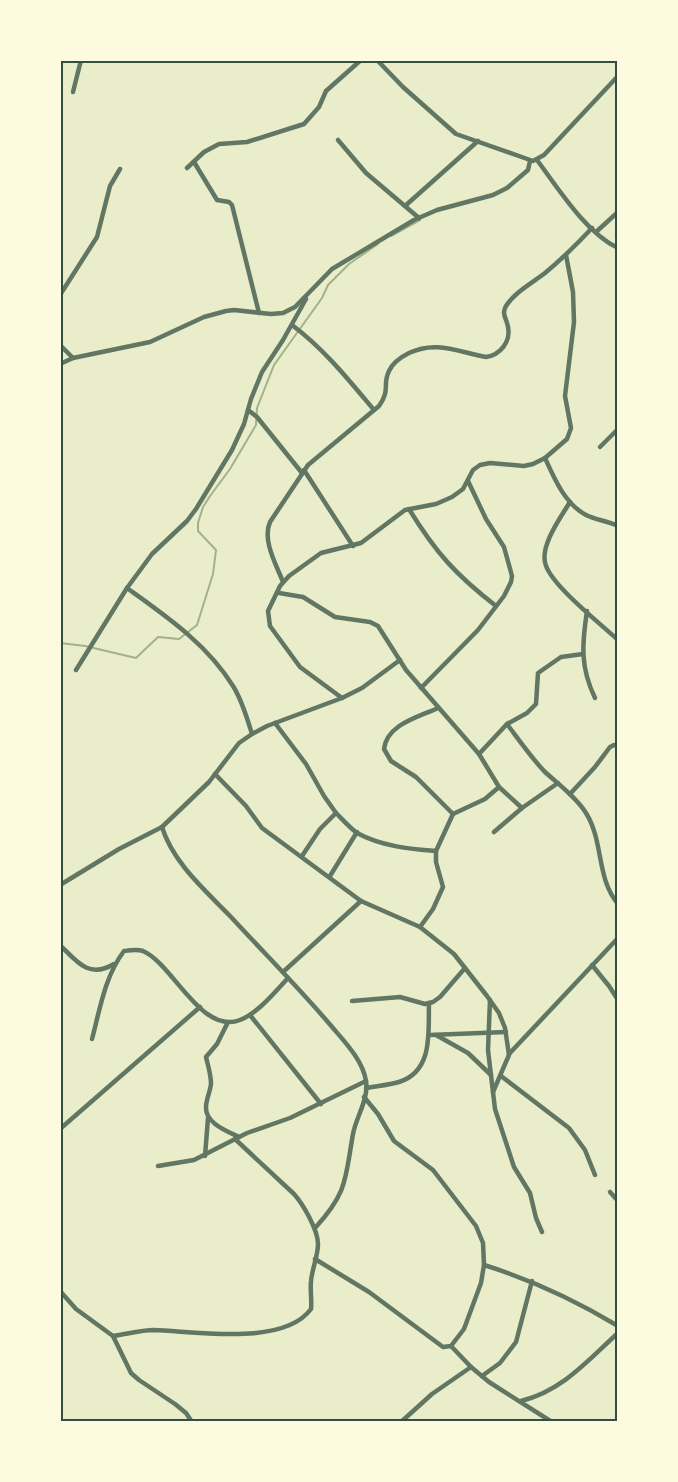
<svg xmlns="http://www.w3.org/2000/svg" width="678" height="1482" viewBox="0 0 678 1482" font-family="'Nunito Sans',sans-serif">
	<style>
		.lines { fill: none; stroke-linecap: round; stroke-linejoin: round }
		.stream { stroke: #a3b18a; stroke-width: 2 }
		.minor { stroke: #617663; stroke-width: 4.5 }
		.neatline { fill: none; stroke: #344e41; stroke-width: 2 }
	</style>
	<rect width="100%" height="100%" fill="#e9edc9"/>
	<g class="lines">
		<g class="stream">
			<path d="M391 236 420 220"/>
			<path d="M60 643 85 646 136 658 158 637 179 639 197 625 213 574 216 550 198 531V523L203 507 210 496 230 469 256 425 257 408 274 365 322 298 328 285 349 264 378 244"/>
		</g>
		<g class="minor">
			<path d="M377 60 403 87 456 134 533 161 544 155 618 76"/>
			<path d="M73 92 81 60"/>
			<path d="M338 140 366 173 419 218"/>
			<path d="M537 160C558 188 586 233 618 248"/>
			<path d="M194 162 217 200 229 202 232 205 259 313"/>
			<path d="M187 168 204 152 219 144 247 142 304 124 319 107 326 91 361 60"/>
			<path d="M405 206 478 141"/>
			<path d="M596 232 618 212"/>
			<path d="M60 295 97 237 110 186 120 169"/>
			<path d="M292 325C324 349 348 379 374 410"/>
			<path d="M60 345 73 358"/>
			<path d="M60 364 73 358 150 342 204 317 226 311 234 310 271 314 283 313 295 307 332 269 414 220 437 210 493 195 507 188 528 170 530 161"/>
			<path d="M248 410 257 417 302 473"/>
			<path d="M600 447 618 429"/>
			<path d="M545 458C554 478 565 504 586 515 596 520 608 521 618 526"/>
			<path d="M304 470 353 546"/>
			<path d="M570 502C561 517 541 544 545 562 548 583 601 624 618 640"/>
			<path d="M409 509C436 553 456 575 496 606"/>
			<path d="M283 582C276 564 262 540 270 522L308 465 379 406C391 389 382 385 389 371 393 362 401 357 409 353 436 340 458 352 486 357 500 355 511 342 508 327 507 319 501 314 506 306 515 292 532 283 545 273 562 259 577 244 592 228"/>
			<path d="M127 588C166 616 207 644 233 686 242 700 247 718 252 734"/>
			<path d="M279 593 303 597 335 617 370 622 378 626 406 670 479 754 499 787 522 808"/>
			<path d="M587 611C582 644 580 667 595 698"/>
			<path d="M76 670 127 588 141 569 152 554 187 521 196 509 232 450 244 424 251 399 262 372 283 340 306 299"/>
			<path d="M421 688 478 630 504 596 511 582 512 576 504 547 486 519 468 481"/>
			<path d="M342 698 300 667 270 626 268 611 280 586 289 576 321 553 361 543 405 510 436 504 452 497 463 489 473 470 480 465 490 463 524 466 533 464 545 458 567 439 571 428 565 396 574 322 573 292 566 255"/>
			<path d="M438 708C419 717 387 724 384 749L391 761 416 777 453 814"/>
			<path d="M275 723 306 764 324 796 336 813 320 829 302 856"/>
			<path d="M507 724C519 740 530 756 544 771 558 784 576 797 586 813 604 842 596 878 618 904"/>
			<path d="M479 754 507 724 527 713 536 704 538 673 561 657 583 654"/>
			<path d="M215 774 246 806 262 828 361 901 420 927 454 954 487 996 499 1013 505 1028 509 1055 493 1092"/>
			<path d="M570 794 595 767 610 747 614 745 618 746"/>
			<path d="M336 813C343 820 350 828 357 833 381 846 409 849 436 851"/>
			<path d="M162 827C173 863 206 891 231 917 265 954 300 989 333 1028 345 1042 363 1061 366 1081 369 1099 356 1117 353 1134 345 1179 348 1192 315 1228"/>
			<path d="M494 832 522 808 558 783"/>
			<path d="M330 876 357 832"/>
			<path d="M60 885 119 849 162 827 209 782 239 743 252 734 267 726 342 698 362 688 400 660"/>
			<path d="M420 927 433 909 443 887 436 862V851L453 814 485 799 499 787"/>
			<path d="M60 945C77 962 89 979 114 964"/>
			<path d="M592 965 609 986 618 1000"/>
			<path d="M283 972 361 901"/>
			<path d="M490 1000 488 1050 495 1109 514 1167 530 1193 536 1218 542 1232"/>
			<path d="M352 1001 400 997 425 1004 433 1002 440 997 465 968"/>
			<path d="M250 1015 321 1104"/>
			<path d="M227 1024 217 1044 206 1057C208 1066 211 1074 211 1084 210 1092 206 1100 206 1107 205 1123 227 1131 239 1137"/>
			<path d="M430 1035 506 1032"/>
			<path d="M436 1035 468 1053 491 1075"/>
			<path d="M92 1039C100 1009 105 976 124 951 131 950 137 949 143 951 173 964 201 1035 240 1020 258 1013 275 992 288 978"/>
			<path d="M509 1054 618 938"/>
			<path d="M501 1076 569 1128 585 1150 595 1175"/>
			<path d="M366 1088C377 1086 389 1085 399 1082 434 1071 428 1031 429 1003"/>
			<path d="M60 1129 200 1007"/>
			<path d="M205 1156 208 1118"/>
			<path d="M158 1166 194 1160 247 1133 290 1118 366 1081"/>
			<path d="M610 1192 618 1201"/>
			<path d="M315 1259 369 1292 443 1347 451 1346 464 1329 481 1283 484 1265 483 1243 476 1226 433 1170 394 1141 378 1114 364 1097"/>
			<path d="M484 1265C532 1280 575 1300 618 1326"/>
			<path d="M60 1291 76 1309 113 1336 131 1373 139 1380 175 1404 186 1413 192 1422"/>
			<path d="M113 1336C127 1334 141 1330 154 1330 194 1331 283 1347 311 1309 312 1300 310 1290 311 1281 312 1269 318 1256 318 1244 318 1230 303 1204 294 1194L235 1139"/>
			<path d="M451 1346 471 1367 489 1382 552 1422"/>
			<path d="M482 1376 500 1363 516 1342 532 1281"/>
			<path d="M521 1401C562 1391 587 1361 618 1333"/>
			<path d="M401 1422 432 1394 471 1367"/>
		</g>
	</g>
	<rect width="678" height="1482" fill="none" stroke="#fefae0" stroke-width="123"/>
	<rect x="62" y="62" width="554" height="1358" class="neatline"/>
</svg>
